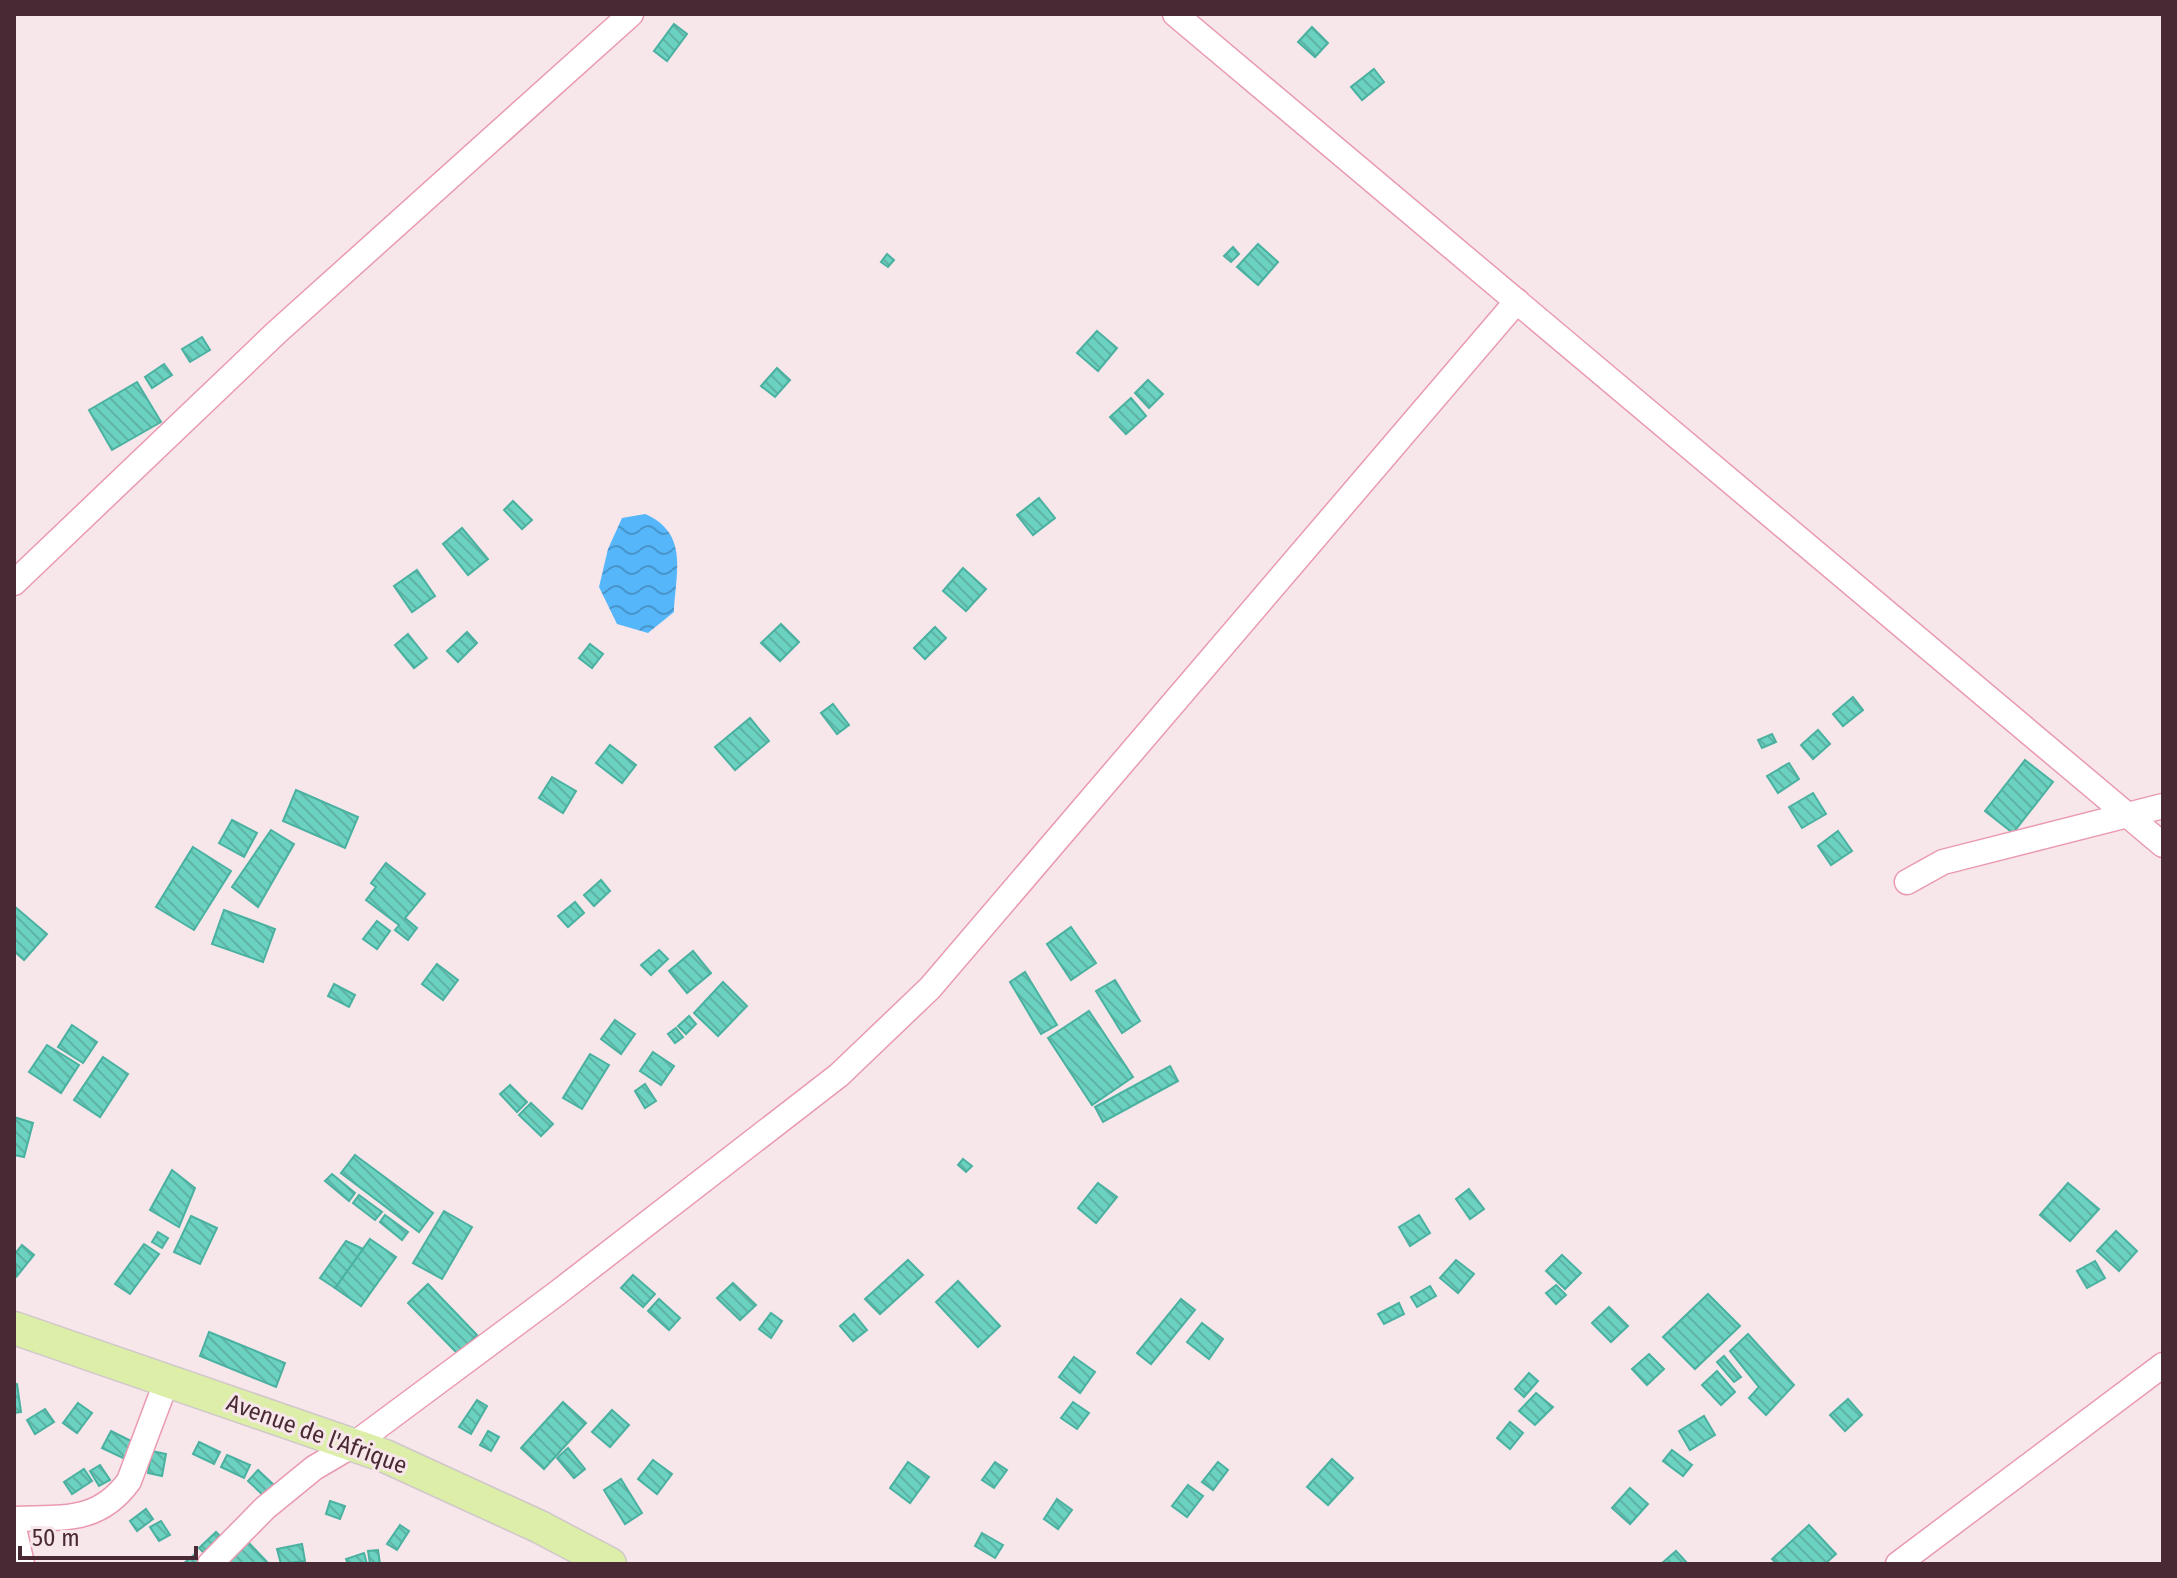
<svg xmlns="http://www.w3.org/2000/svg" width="2177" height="1578" viewBox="0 0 2177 1578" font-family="'Fira Sans Condensed',sans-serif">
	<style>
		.water { fill: url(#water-waves) }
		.building { fill: url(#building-back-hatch); stroke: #4ab1a1; stroke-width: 2 }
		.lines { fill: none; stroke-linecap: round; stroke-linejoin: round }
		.minor-casing { stroke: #ea9ab0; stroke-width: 27 }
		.major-casing { stroke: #d0c7ca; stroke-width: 35 }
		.minor { stroke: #fff; stroke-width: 24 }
		.major { stroke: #dceea7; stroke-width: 32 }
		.labels { text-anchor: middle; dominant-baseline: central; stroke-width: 6; stroke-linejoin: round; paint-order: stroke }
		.street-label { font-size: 24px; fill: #492933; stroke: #f7e6ea }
	</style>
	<defs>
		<pattern id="water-waves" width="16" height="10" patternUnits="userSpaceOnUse" patternTransform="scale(2)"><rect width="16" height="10" fill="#55b7fa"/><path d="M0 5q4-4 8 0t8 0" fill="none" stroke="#4895cb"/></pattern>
		<pattern id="building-back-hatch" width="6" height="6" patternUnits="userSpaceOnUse" patternTransform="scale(2)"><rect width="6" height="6" fill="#6bd1c0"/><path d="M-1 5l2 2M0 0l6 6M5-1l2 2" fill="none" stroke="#5eb3a5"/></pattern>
	</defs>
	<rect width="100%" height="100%" fill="#f7e6ea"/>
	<path class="water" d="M645 514C689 533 676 572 674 612L648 633 617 624 599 587 608 549 622 518Z"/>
	<g class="building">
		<path d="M674 24 687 34 667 61 654 51Z"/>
		<path d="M1312 27 1328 43 1315 57 1298 42Z"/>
		<path d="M1374 69 1384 82 1362 100 1351 87Z"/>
		<path d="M1258 244 1278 262 1258 285 1237 267Z"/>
		<path d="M1233 247 1239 254 1231 262 1224 256Z"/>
		<path d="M887 254 894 260 888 267 881 262Z"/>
		<path d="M1097 331 1117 348 1098 371 1077 353Z"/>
		<path d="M202 337 210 350 190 362 182 349Z"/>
		<path d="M164 364 172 375 152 388 145 377Z"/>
		<path d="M777 368 790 380 775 397 761 386Z"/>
		<path d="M1148 380 1163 394 1149 408 1135 393Z"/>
		<path d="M137 382 161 422 112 450 89 410Z"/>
		<path d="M1131 398 1146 416 1126 434 1110 417Z"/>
		<path d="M1039 498 1055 518 1033 535 1017 515Z"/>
		<path d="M513 501 532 520 522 529 504 510Z"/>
		<path d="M462 528 488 559 468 575 443 544Z"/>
		<path d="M963 568 986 589 966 611 943 591Z"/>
		<path d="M417 570 435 596 412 612 394 586Z"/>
		<path d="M781 624 799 642 780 661 761 643Z"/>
		<path d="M935 627 946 638 925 659 914 648Z"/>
		<path d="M467 632 477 643 458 662 447 651Z"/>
		<path d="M408 634 427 658 414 668 395 645Z"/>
		<path d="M590 644 603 654 592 668 579 658Z"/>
		<path d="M1853 697 1863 710 1843 726 1833 714Z"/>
		<path d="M833 704 849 725 837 734 821 713Z"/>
		<path d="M750 718 769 741 735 770 715 747Z"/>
		<path d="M1818 730 1830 744 1813 759 1801 745Z"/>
		<path d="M1772 734 1776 742 1762 748 1758 740Z"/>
		<path d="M610 745 636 765 622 783 596 763Z"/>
		<path d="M2025 760 2053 782 2013 833 1985 811Z"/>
		<path d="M1789 763 1799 779 1778 793 1767 776Z"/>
		<path d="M552 777 576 791 563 813 539 798Z"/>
		<path d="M296 790 358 817 345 848 283 821Z"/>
		<path d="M1813 793 1826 814 1802 828 1789 807Z"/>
		<path d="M232 820 257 833 244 857 219 843Z"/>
		<path d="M271 830 294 844 258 907 232 887Z"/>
		<path d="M1838 831 1852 851 1831 865 1818 846Z"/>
		<path d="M193 847 231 871 194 930 156 907Z"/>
		<path d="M386 863 425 894 405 918 417 928 408 940 395 930 399 925 366 900 376 887 371 883Z"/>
		<path d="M601 880 610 891 594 906 584 895Z"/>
		<path d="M575 902 584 913 568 927 558 916Z"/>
		<path d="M14 906 47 934 24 960 14 951Z"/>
		<path d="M224 910 275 929 263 962 212 944Z"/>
		<path d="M377 921 390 931 377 949 363 939Z"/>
		<path d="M1071 927 1096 963 1071 980 1047 944Z"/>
		<path d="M659 950 668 959 651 975 641 965Z"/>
		<path d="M693 951 711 973 687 993 669 971Z"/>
		<path d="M437 964 458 980 443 1000 422 984Z"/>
		<path d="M1025 972 1057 1025 1041 1034 1010 982Z"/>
		<path d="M1115 980 1140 1021 1122 1033 1096 991Z"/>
		<path d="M723 982 747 1006 718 1036 694 1013Z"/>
		<path d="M334 984 355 995 349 1007 328 996Z"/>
		<path d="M1089 1011 1133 1077 1092 1105 1048 1038Z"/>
		<path d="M689 1016 696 1024 686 1034 678 1026Z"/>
		<path d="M615 1020 635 1034 621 1054 601 1039Z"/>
		<path d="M72 1025 97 1042 83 1063 58 1047Z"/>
		<path d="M676 1028 683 1037 675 1043 668 1034Z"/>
		<path d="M47 1045 79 1065 61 1093 29 1072Z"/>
		<path d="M653 1052 674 1066 661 1085 640 1071Z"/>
		<path d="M590 1054 609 1065 582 1109 563 1098Z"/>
		<path d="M103 1057 128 1074 100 1117 74 1100Z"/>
		<path d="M1170 1066 1178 1081 1103 1122 1095 1107Z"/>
		<path d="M645 1084 656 1101 645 1108 635 1091Z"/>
		<path d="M510 1085 527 1102 517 1112 500 1094Z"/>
		<path d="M531 1103 553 1124 541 1136 519 1115Z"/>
		<path d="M14 1117 33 1123 24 1157 14 1155Z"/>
		<path d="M355 1155 433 1213 419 1232 341 1173Z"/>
		<path d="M963 1159 972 1166 966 1172 958 1165Z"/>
		<path d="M172 1170 195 1188 179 1227 150 1210Z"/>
		<path d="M332 1174 355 1193 349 1201 325 1181Z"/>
		<path d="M1098 1183 1117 1197 1096 1223 1078 1208Z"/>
		<path d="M2068 1183 2099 1209 2070 1241 2040 1215Z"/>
		<path d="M1469 1189 1484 1209 1470 1219 1456 1199Z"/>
		<path d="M359 1195 382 1212 375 1220 353 1203Z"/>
		<path d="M444 1211 472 1227 442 1279 413 1263Z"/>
		<path d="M385 1215 408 1232 402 1240 380 1222Z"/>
		<path d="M1419 1215 1430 1233 1410 1246 1399 1227Z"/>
		<path d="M191 1216 217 1228 200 1264 174 1252Z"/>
		<path d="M2116 1231 2137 1251 2119 1271 2097 1251Z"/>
		<path d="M158 1232 168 1238 162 1248 152 1242Z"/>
		<path d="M370 1239 396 1257 361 1306 335 1288Z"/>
		<path d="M346 1241 363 1249 335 1288 320 1278Z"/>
		<path d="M144 1244 159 1254 130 1294 115 1284Z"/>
		<path d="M22 1245 34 1255 17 1276 14 1255Z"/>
		<path d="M1562 1255 1581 1273 1565 1289 1546 1271Z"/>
		<path d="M908 1260 923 1275 880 1314 865 1299Z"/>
		<path d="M1456 1260 1474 1274 1458 1293 1440 1278Z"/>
		<path d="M2095 1261 2105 1278 2087 1288 2077 1271Z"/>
		<path d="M633 1275 655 1294 643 1307 621 1288Z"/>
		<path d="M958 1281 1000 1326 978 1347 936 1302Z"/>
		<path d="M733 1283 756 1305 740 1320 717 1298Z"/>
		<path d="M428 1284 477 1335 458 1354 408 1303Z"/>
		<path d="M1556 1285 1566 1295 1556 1304 1546 1293Z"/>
		<path d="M1430 1286 1436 1296 1417 1307 1411 1297Z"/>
		<path d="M1708 1294 1740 1326 1695 1369 1663 1337Z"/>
		<path d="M659 1299 680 1318 669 1330 648 1311Z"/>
		<path d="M1181 1299 1195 1310 1151 1364 1137 1353Z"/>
		<path d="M1399 1303 1404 1314 1384 1324 1378 1314Z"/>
		<path d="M1609 1307 1628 1326 1611 1342 1592 1323Z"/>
		<path d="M771 1313 782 1321 771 1338 759 1329Z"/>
		<path d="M854 1314 867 1330 853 1341 840 1326Z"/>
		<path d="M1202 1323 1223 1339 1209 1359 1187 1342Z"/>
		<path d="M209 1332 285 1363 276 1387 200 1356Z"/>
		<path d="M1748 1334 1794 1385 1766 1415 1749 1398 1759 1387 1730 1351Z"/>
		<path d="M1649 1354 1664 1369 1647 1385 1632 1369Z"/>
		<path d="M1724 1356 1741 1377 1734 1382 1717 1362Z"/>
		<path d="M1074 1357 1095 1372 1080 1393 1059 1377Z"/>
		<path d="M1717 1371 1735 1392 1721 1405 1702 1385Z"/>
		<path d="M1529 1373 1538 1381 1524 1397 1515 1389Z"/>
		<path d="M17 1384 21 1412 14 1413V1385Z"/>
		<path d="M1536 1393 1553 1407 1535 1425 1519 1411Z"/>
		<path d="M1848 1399 1862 1415 1845 1431 1830 1415Z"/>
		<path d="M477 1400 487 1406 471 1434 459 1427Z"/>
		<path d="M563 1402 586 1423 544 1469 521 1448Z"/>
		<path d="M1073 1402 1089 1413 1077 1429 1061 1418Z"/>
		<path d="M78 1403 92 1413 77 1433 63 1423Z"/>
		<path d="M45 1409 54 1422 35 1434 27 1420Z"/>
		<path d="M612 1410 629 1425 610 1447 592 1432Z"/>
		<path d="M1704 1416 1715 1435 1690 1450 1679 1431Z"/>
		<path d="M1510 1422 1523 1433 1510 1449 1497 1438Z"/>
		<path d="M111 1431 133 1442 125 1459 102 1448Z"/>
		<path d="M488 1431 499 1437 491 1451 480 1445Z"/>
		<path d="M199 1442 220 1452 214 1464 193 1454Z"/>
		<path d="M568 1448 585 1469 574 1478 557 1458Z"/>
		<path d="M1672 1450 1692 1465 1683 1476 1663 1461Z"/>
		<path d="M152 1451 166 1454 162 1476 148 1473Z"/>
		<path d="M227 1455 250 1465 244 1478 221 1467Z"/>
		<path d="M1332 1459 1353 1478 1328 1505 1307 1487Z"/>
		<path d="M653 1460 672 1474 657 1494 638 1479Z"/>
		<path d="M908 1462 929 1477 910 1503 890 1488Z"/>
		<path d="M995 1462 1007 1470 994 1488 982 1480Z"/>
		<path d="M1218 1462 1228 1470 1213 1490 1202 1482Z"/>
		<path d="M100 1465 110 1480 99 1486 90 1471Z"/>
		<path d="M84 1469 92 1481 72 1494 64 1482Z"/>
		<path d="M258 1470 274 1485 264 1496 248 1481Z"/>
		<path d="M621 1479 642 1513 625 1524 604 1490Z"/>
		<path d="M1188 1485 1203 1496 1187 1517 1172 1506Z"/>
		<path d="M1630 1488 1648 1504 1630 1524 1612 1508Z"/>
		<path d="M1057 1499 1072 1510 1058 1529 1044 1519Z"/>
		<path d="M330 1501 345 1506 340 1519 326 1514Z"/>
		<path d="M146 1509 153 1519 137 1531 130 1521Z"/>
		<path d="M161 1521 170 1535 159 1541 150 1527Z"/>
		<path d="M400 1525 409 1531 397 1550 387 1544Z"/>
		<path d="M1809 1525 1836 1554 1825 1564H1777L1772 1559Z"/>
		<path d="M216 1532 226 1542 209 1558 199 1548Z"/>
		<path d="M982 1533 1003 1545 995 1558 975 1546Z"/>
		<path d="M248 1542 269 1564H231L228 1560Z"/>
		<path d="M302 1544 305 1561 281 1564 277 1549Z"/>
		<path d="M378 1550 380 1564H370L368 1551Z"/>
		<path d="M1676 1551 1688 1564H1661Z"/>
		<path d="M364 1553 367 1564H348L346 1559Z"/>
		<path d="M194 1555 201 1564H183Z"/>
	</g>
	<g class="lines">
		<g class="minor-casing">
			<g id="minor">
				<path d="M1175 14 2163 845"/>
				<path d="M14 583 277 332 631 14"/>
				<path d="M1907 882 1943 862 2163 806"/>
				<path d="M14 1519C61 1517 98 1524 129 1481L167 1380"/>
				<path d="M14 1528 22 1564"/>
				<path d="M210 1564 265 1508 314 1468 353 1445 556 1294 839 1075 930 988 1517 301"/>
				<path d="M1898 1564 2163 1365"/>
			</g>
		</g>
		<g class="major-casing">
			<path id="major" d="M14 1328 385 1456 540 1527 610 1564"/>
		</g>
		<use href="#minor" class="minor"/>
		<use href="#major" class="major"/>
	</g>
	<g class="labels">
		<g class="street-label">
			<text transform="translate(317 1434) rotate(20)">Avenue de l'Afrique</text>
		</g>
	</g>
	<rect width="2177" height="1578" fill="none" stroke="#492933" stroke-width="32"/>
	<path d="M20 1546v12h176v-12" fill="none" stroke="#492933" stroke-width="4"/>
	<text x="32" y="1546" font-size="24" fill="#492933" stroke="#f7e6ea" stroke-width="6" paint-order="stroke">50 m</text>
</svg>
